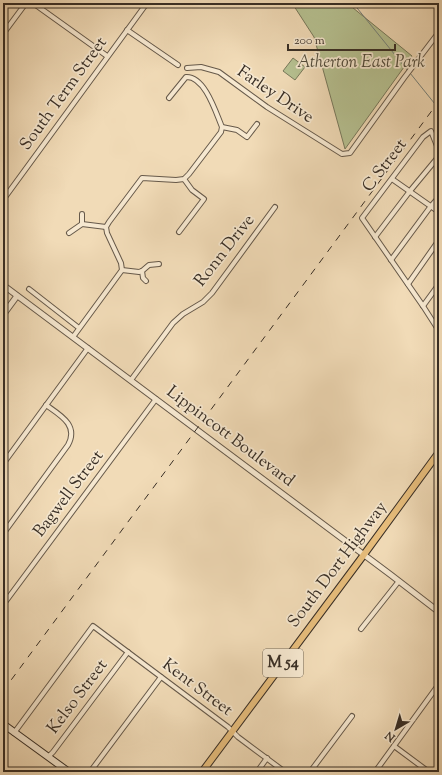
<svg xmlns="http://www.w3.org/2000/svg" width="442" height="775" viewBox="0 0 442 775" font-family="'Sorts Mill Goudy',serif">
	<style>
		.green { fill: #b6c191; stroke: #77785b }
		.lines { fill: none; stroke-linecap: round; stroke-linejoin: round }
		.stream { stroke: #75817c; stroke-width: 1 }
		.minor-casing { stroke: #66594a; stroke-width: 6 }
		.tertiary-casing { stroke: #66594a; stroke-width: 7 }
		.secondary-casing { stroke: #382e25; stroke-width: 8 }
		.primary-casing { stroke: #382e25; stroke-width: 8 }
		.minor { stroke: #f6e8d0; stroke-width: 4 }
		.tertiary { stroke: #f6e8d0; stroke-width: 5 }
		.secondary { stroke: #f6e8d0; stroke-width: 6 }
		.primary { stroke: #e8be7c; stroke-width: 6 }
		.rail { stroke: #382e25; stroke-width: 1; stroke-dasharray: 7 7; stroke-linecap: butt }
		.labels { text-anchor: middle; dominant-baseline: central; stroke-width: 3.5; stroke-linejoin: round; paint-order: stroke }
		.shield { fill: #f6e8d0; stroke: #716658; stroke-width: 1 }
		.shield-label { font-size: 16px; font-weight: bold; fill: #382e25 }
		.park-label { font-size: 17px; font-style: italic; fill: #514b3b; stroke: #f6e8d0 }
		.street-label { font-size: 17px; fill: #382e25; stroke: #f6e8d0 }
	</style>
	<rect width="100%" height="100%" fill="#f1dbb7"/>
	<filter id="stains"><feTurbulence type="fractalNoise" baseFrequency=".005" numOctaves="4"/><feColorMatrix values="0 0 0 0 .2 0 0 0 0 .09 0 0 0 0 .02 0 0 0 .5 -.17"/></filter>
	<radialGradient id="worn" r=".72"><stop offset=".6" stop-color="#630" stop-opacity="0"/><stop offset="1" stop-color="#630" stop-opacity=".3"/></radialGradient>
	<g class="green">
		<path d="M292 3H347L412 56 345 149 314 37Z"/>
		<path d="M293 58 305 67 295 80 283 71Z"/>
	</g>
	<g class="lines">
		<g class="stream">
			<path d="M353 3 408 71"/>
			<path d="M410 73 439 109"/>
		</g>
		<g class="minor-casing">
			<g id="minor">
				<path d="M33 3 107 56"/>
				<path d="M127 30 178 65"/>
				<path d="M3 34 26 3"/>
				<path d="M187 68 201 67 219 72 267 107 342 154 350 153 404 78 439 32"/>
				<path d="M222 127 237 130 247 137 257 124"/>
				<path d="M439 151 431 131 423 137 362 218 423 306 439 331"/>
				<path d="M392 179 439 212"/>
				<path d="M3 200 147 3"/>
				<path d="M82 214V224"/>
				<path d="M82 224 106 227"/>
				<path d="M179 232 204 199 192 190 184 179"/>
				<path d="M69 233 82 224"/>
				<path d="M375 237 410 191 439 156"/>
				<path d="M391 260 431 206 439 197"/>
				<path d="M122 270 139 272 142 271 149 265 159 264"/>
				<path d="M142 271 143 278 146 281"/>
				<path d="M408 284 439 240"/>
				<path d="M29 289 79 328"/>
				<path d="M423 306 439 284"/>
				<path d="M73 337 122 270 121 263 107 233 106 227 109 222 142 178 176 180 184 179 189 174 221 132 222 127C216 113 205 76 186 77L169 98"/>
				<path d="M131 380 173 323 183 314 203 302 212 293 275 207"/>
				<path d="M3 464 88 348"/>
				<path d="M3 534 68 445C79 425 60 415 46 405"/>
				<path d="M3 605 156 399"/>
				<path d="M361 629 399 581"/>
				<path d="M14 733 93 626 228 727 238 737 285 772"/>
				<path d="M394 746 429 772"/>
				<path d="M48 757 53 752 128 652"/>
				<path d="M90 772 161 677"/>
				<path d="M257 772 267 758"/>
				<path d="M310 772 352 716"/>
				<path d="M375 772 439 684"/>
				<path d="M438 772 439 770"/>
			</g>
		</g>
		<g class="tertiary-casing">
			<g id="tertiary">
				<path d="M3 285 391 575 439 612"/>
				<path d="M3 315 17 296"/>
			</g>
		</g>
		<g class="secondary-casing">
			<path id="secondary" d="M3 724 69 772"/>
		</g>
		<g class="primary-casing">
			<path id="primary" d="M202 772 360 560 439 452"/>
		</g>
		<use href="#minor" class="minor"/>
		<use href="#tertiary" class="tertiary"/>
		<use href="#secondary" class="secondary"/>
		<use href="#primary" class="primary"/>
		<path class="rail" d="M3 691 439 101"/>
	</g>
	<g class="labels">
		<rect class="shield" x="263" y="649" width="40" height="28" rx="3"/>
		<g class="shield-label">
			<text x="283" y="663">M 54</text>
		</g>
		<g class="park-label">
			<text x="361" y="63">Atherton East Park</text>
		</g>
		<g class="street-label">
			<text transform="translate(64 94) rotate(-54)">South Term Street</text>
			<text transform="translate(275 95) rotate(34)">Farley Drive</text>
			<text transform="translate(385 166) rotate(-53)">C Street</text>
			<text transform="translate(225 251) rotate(-52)">Ronn Drive</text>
			<text transform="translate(230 437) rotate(37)">Lippincott Boulevard</text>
			<text transform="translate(69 494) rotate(-53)">Bagwell Street</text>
			<text transform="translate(338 565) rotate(-53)">South Dort Highway</text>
			<text transform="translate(197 688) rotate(37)">Kent Street</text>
			<text transform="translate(78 697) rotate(-53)">Kelso Street</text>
		</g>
	</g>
	<rect width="442" height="775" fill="none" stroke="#f1dbb7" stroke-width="16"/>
	<rect x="4" y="4" width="434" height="767" fill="none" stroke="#382e25" stroke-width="2"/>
	<rect x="8" y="8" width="426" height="759" fill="none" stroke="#382e25"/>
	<g transform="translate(396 729) rotate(218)" stroke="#f6e8d0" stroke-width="3" paint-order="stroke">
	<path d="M0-3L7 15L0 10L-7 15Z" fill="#382e25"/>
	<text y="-6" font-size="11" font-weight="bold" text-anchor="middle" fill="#382e25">N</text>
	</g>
	<path d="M288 44v6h107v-6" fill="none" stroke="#382e25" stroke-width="2"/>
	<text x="294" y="44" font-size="12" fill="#382e25" stroke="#f6e8d0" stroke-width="3" paint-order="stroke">200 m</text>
	<rect width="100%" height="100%" filter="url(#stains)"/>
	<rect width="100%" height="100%" fill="url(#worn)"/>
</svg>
